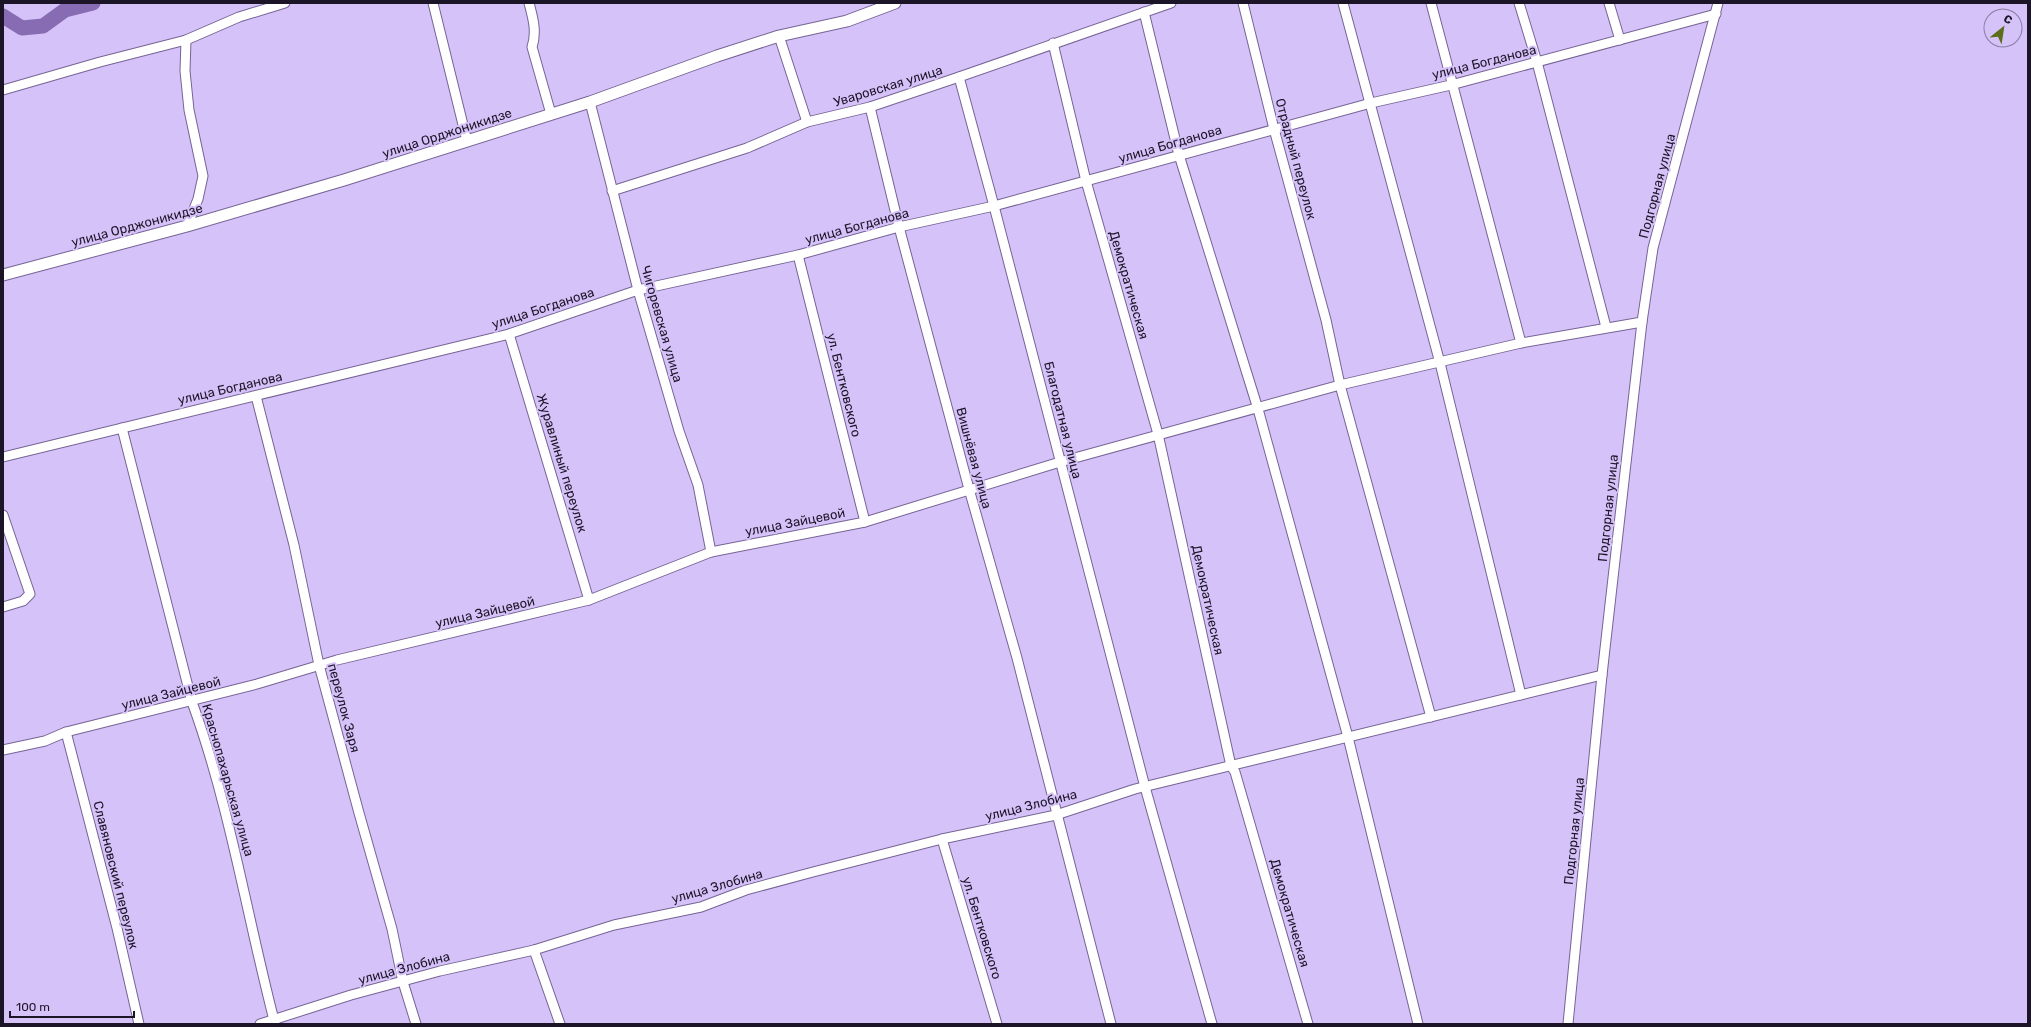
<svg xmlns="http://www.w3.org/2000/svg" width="2031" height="1027" viewBox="0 0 2031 1027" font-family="Rubik,sans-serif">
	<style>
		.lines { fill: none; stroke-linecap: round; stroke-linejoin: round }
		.river { stroke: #886cb3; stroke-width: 15 }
		.minor-casing { stroke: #766495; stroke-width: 11 }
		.tertiary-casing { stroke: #766495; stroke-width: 13 }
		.minor { stroke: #fff; stroke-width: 9 }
		.tertiary { stroke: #fff; stroke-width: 11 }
		.labels { text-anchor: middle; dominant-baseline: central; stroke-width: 4; stroke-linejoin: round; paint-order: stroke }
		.street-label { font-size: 13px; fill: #1c1427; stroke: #d5c2f8 }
	</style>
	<rect width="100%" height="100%" fill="#d5c2f8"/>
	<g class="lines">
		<path class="river" d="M3 16 22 28 43 26 65 10 93 3"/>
		<g class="minor-casing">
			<g id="minor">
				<path d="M433 3 467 141"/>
				<path d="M529 3C533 18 537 32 532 47L551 114"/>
				<path d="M1243 3 1274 129 1326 320 1340 385 1431 717"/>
				<path d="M1343 3 1440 363 1521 695"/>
				<path d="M1431 3 1521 343"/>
				<path d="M1519 3 1537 62 1606 327"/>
				<path d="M1609 3 1620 40"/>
				<path d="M1144 12 1179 155 1258 409 1348 737 1418 1024"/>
				<path d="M779 36 807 122"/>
				<path d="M1053 43 1086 181 1158 434 1231 766 1235 772 1308 1024"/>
				<path d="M959 77 994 206 1145 787 1212 1024"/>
				<path d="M3 90 100 62 186 40"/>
				<path d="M590 102 638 290 679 431 698 485 711 552"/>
				<path d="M870 107 899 227 969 489 1017 658 1111 1024"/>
				<path d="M612 191 747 148 807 122 870 107 959 77 1171 3"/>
				<path d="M187 226 198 199 203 176 189 110 185 71 186 40 239 17 285 3"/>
				<path d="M798 255 865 522"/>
				<path d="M509 334 589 600"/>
				<path d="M256 396 294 545 319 665 359 813 392 929 403 982 416 1024"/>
				<path d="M122 428 192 702C230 806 247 917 275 1024"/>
				<path d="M3 457 509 334 638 290 798 255 899 227 994 206 1371 103 1451 85 1716 14"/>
				<path d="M3 515 30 594 23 601 3 607"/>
				<path d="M66 732 117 928 139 1024"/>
				<path d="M3 750 45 741 66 732 257 684 337 660 589 600 711 552 865 522 1060 462 1340 385 1521 343 1642 322"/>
				<path d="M942 839 997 1024"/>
				<path d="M534 950 560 1024"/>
				<path d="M260 1024 351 995 440 971 534 950 614 925 701 907 746 890 813 872 942 839 1056 815 1135 789 1602 675"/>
				<path d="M1568 1024 1602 675 1642 322 1653 248 1718 3"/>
			</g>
		</g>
		<g class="tertiary-casing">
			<path id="tertiary" d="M3 275 187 226 344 180 590 102 717 56 779 36 847 21 895 3"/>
		</g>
		<use href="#minor" class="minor"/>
		<use href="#tertiary" class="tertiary"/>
	</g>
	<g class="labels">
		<g class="street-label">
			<text transform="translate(1484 62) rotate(-14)">улица Богданова</text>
			<text transform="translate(888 86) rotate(-17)">Уваровская улица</text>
			<text transform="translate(447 133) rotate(-18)">улица Орджоникидзе</text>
			<text transform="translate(1170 144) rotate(-16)">улица Богданова</text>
			<text transform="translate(1296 159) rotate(75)">Отрадный переулок</text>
			<text transform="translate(1657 186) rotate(-75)">Подгорная улица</text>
			<text transform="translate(137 225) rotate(-15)">улица Орджоникидзе</text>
			<text transform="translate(857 226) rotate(-15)">улица Богданова</text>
			<text transform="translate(1129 285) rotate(74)">Демократическая</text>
			<text transform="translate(543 308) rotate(-18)">улица Богданова</text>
			<text transform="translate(662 324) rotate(74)">Чигоревская улица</text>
			<text transform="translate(844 385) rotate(76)">ул. Бентковского</text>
			<text transform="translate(230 388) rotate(-13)">улица Богданова</text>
			<text transform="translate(1063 420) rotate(76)">Благодатная улица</text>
			<text transform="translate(974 458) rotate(75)">Вишнёвая улица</text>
			<text transform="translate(562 463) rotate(73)">Журавлиный переулок</text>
			<text transform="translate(1608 508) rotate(-84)">Подгорная улица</text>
			<text transform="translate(795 522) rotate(-11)">улица Зайцевой</text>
			<text transform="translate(1208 600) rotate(78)">Демократическая</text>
			<text transform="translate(485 612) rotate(-13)">улица Зайцевой</text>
			<text transform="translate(171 693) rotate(-14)">улица Зайцевой</text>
			<text transform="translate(344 708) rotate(75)">переулок Заря</text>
			<text transform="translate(228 780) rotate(74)">Краснопахарьская улица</text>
			<text transform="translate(1031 805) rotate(-14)">улица Злобина</text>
			<text transform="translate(1574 831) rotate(-84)">Подгорная улица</text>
			<text transform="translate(116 875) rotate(76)">Славяновский переулок</text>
			<text transform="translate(717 886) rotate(-16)">улица Злобина</text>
			<text transform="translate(1290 913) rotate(74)">Демократическая</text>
			<text transform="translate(982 928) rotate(73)">ул. Бентковского</text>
			<text transform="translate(404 968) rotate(-15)">улица Злобина</text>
		</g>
	</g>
	<rect width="2031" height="1027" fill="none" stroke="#1c1427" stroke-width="8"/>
	<g transform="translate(2003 28) rotate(30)"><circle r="19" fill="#d5c2f8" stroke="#8b7ca4"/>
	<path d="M0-3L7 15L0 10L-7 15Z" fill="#5c6e1b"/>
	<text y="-6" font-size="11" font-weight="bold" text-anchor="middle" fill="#1c1427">С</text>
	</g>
	<path d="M10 1011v6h124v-6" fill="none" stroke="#1c1427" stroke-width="2"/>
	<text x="16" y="1011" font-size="12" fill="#1c1427" stroke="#d5c2f8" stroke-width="3" paint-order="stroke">100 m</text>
</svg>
